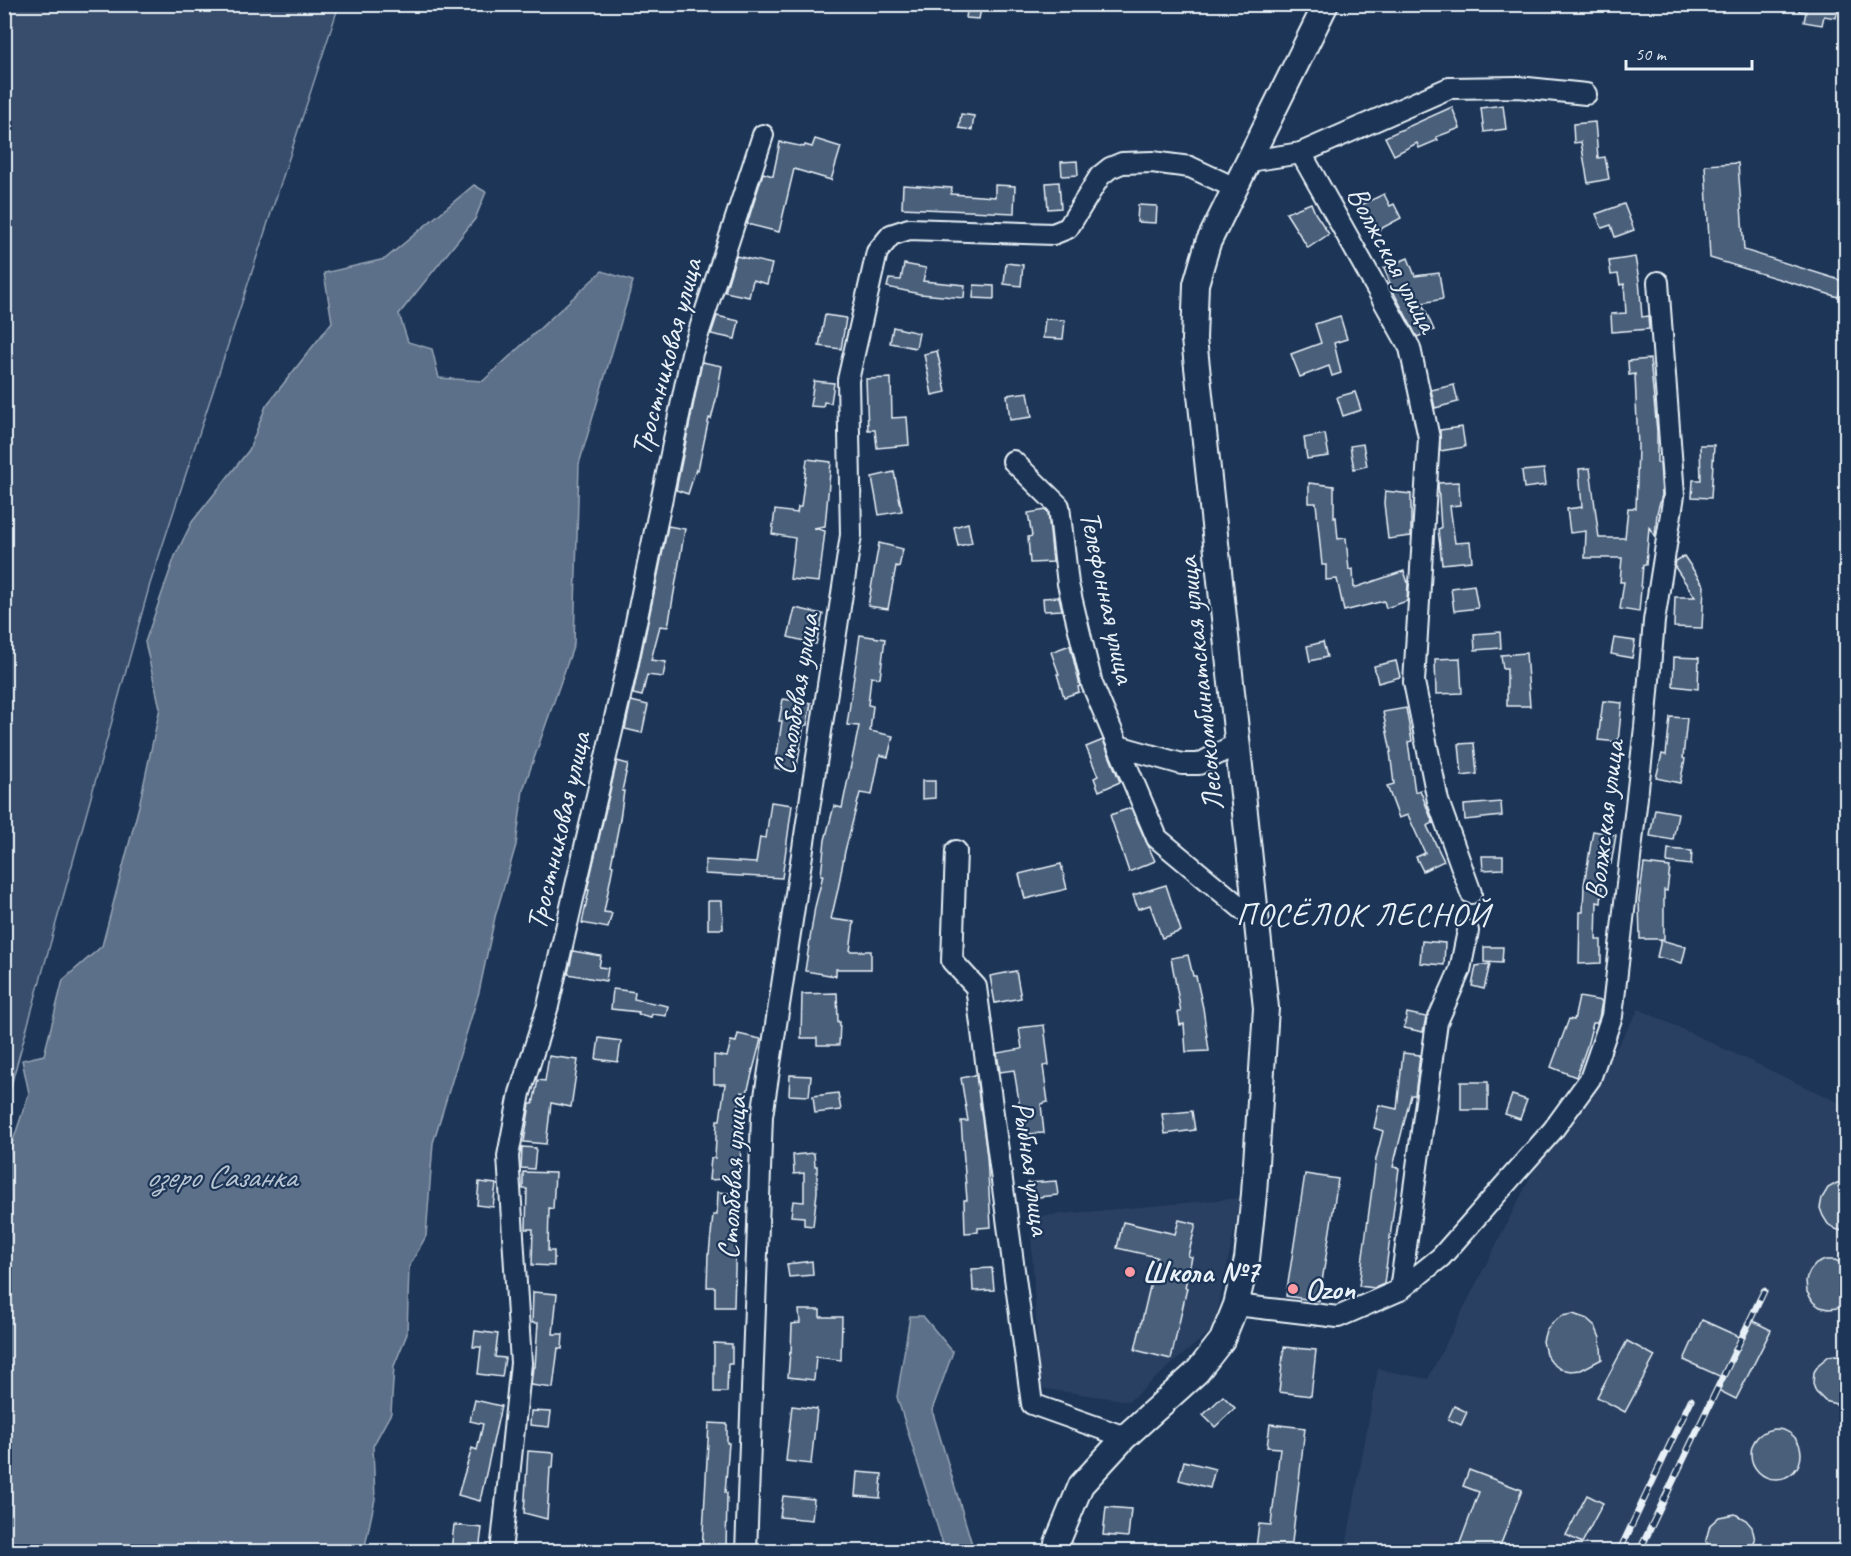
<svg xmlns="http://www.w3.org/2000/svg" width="1851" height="1556" viewBox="0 0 1851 1556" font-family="Caveat,sans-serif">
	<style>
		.built { fill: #2a4162 }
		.green { fill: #374d6c; stroke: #909fb2; stroke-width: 1.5 }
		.water { fill: #5d7089; stroke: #95a4b5; stroke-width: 1.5 }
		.building { fill: #495e7a; stroke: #e8f1f8; stroke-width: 1.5 }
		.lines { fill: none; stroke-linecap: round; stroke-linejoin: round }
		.minor-casing { stroke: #e8f1f8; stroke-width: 24 }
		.tertiary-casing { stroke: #e8f1f8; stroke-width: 28 }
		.minor { stroke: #1d3557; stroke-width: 20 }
		.tertiary { stroke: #1d3557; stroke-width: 24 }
		.rail-casing { stroke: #e8f1f8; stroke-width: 7 }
		.rail { stroke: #1d3557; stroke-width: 4.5; stroke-dasharray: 14; stroke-linecap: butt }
		.poi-dot { fill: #ff9aa2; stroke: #1d3557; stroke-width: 2 }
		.labels { text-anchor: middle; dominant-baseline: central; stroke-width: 4.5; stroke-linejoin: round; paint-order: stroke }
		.street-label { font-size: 30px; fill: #e8f1f8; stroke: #1d3557 }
		.poi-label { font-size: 30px; font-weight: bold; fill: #e8f1f8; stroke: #1d3557; text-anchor: start }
		.neighbourhood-label { font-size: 32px; letter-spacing: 1.5px; fill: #e8f1f8; stroke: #1d3557 }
		.water-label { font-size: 32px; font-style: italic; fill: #b7c4d1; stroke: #1d3557 }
	</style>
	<rect width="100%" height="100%" fill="#1d3557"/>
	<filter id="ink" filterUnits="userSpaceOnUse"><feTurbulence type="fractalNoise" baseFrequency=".0167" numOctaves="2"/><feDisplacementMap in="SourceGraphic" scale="12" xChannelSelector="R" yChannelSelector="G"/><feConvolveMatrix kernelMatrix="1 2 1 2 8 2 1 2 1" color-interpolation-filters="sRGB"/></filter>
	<g filter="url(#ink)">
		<g class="built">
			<path d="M1639 1009 1846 1106V1551L1345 1552 1378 1369 1428 1379 1548 1142 1593 1088Z"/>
			<path d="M1241 1198 1214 1328 1129 1401 1040 1388 1030 1217Z"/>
		</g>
		<path class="green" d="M5 4H338V8L150 584 5 1107Z"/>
		<g class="water">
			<path d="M474 185 486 192 475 219 399 314 408 342 432 349 439 378 483 381 602 271 633 281 579 464 574 644 523 790 516 845 495 917 479 992 433 1143 426 1236 409 1267 407 1334 394 1366 391 1413 373 1446 375 1499 364 1551H5L4 1168 29 1093 22 1060 44 1055 63 980 102 946 139 806 160 708 145 642 175 556 192 522 249 450 266 406 332 322 324 273 385 259Z"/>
			<path d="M910 1316H923L953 1352 932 1410 974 1551H945L897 1397Z"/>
		</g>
		<g class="building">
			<path d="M968 4H982L979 19 966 18Z"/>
			<path d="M1799 4H1839L1836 18 1824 16 1822 25 1804 22 1806 12 1799 11Z"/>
			<path d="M1503 105 1506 129 1484 132 1481 108Z"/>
			<path d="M1452 107 1460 128 1436 137 1438 140 1419 148 1417 143 1394 155 1385 137Z"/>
			<path d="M961 114 974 116 972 130 959 128Z"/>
			<path d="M1595 122 1598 158 1605 157 1609 179 1588 183 1581 142 1574 143 1573 124Z"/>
			<path d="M815 139 841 147 831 180 794 169 779 232 747 224 763 173 773 176 780 142 804 147 805 145 812 147Z"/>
			<path d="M1077 161 1078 175 1062 176 1061 162Z"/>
			<path d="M1738 163 1744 250 1843 281 1838 297 1710 258 1705 165Z"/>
			<path d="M1059 182 1061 208 1048 209 1046 183Z"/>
			<path d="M903 185 952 188 951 194 995 197V185L1015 186 1014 213 902 208Z"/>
			<path d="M1384 194 1390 206 1394 204 1401 218 1371 234 1357 207Z"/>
			<path d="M1311 203 1315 213 1329 234 1308 248 1286 213Z"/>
			<path d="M1624 204 1634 230 1615 237 1611 225 1602 228 1596 214Z"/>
			<path d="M1138 205 1157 206 1156 223 1137 222Z"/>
			<path d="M736 256 772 264 767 284 753 280 749 297 725 292Z"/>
			<path d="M1635 257 1639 280 1642 317 1648 316 1649 329 1612 332 1611 314 1626 313 1624 284 1620 285 1618 274 1611 275 1609 261Z"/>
			<path d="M1408 258 1415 276 1439 273 1443 299 1422 303 1434 330 1417 337 1393 291 1384 268Z"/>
			<path d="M1006 263 1023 265 1021 286 1004 284Z"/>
			<path d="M904 264 926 268 923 281 965 285 964 298 920 294 887 287 889 279 901 280Z"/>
			<path d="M974 285 994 286V299L973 298Z"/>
			<path d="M825 315 846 318 841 349 819 346Z"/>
			<path d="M717 316 739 321 735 339 711 334Z"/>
			<path d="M1340 316 1347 339 1334 343 1341 373 1332 376 1329 366 1300 377 1291 354 1321 343 1315 324Z"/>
			<path d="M1045 319 1065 320 1063 339 1043 338Z"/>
			<path d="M893 327 919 333 916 348 890 343Z"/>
			<path d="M937 351 946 392 932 395 924 354Z"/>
			<path d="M1650 359 1657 431V463H1660L1662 495 1657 513 1655 537 1649 527 1646 565H1643L1639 612 1620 609 1624 582H1620L1622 558H1585L1586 531 1570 533 1567 509 1582 507 1579 469 1590 468 1599 538H1625L1628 508H1636L1638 448 1635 374 1629 375 1628 361Z"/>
			<path d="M702 362 722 366 716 400 711 419 709 418 698 470 696 469 688 494 676 490Z"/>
			<path d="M891 378 892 418 907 417 909 445 877 448 875 430H868L866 379Z"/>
			<path d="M814 381 834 383 831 403 824 402 823 407 810 406Z"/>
			<path d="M1454 385 1458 402 1435 408 1431 390Z"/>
			<path d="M1028 392 1032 417 1010 420 1007 395Z"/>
			<path d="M1355 392 1361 410 1343 416 1337 397Z"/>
			<path d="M1462 427 1465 447 1440 451V430Z"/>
			<path d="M1325 434 1329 456 1307 459 1304 438Z"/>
			<path d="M1363 444 1367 466 1354 469 1350 446Z"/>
			<path d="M1700 445H1714L1711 498 1692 497 1693 480H1701Z"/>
			<path d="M807 459 831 462 825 526 814 528 825 531 819 582 790 579 795 538 772 534 775 510 797 513 798 507H801Z"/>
			<path d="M1544 469 1546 485 1524 488 1522 471Z"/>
			<path d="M894 472 902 511 879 515 872 477Z"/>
			<path d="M1459 482 1460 505 1450 506 1455 543 1470 542 1472 561 1442 564 1438 529 1441 528 1438 483Z"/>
			<path d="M1309 483 1334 486V518L1336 517 1338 539 1346 538 1349 570 1353 569 1354 588 1404 571 1408 583 1407 601 1386 608 1384 601 1344 611 1337 579 1326 580V565H1322L1316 503H1309Z"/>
			<path d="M1385 491 1411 494V536L1388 539 1384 503Z"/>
			<path d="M1046 510 1048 512 1053 562 1030 563 1028 537 1032 536 1028 513Z"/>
			<path d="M968 523 972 543 958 546 954 527Z"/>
			<path d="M668 526 685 529 668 627 660 626 651 660 666 662 663 677 647 675 642 696 633 694Z"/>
			<path d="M879 543 903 549 899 567 896 566 888 609 868 606Z"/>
			<path d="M1684 556 1704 586 1702 628 1674 627 1675 597H1695L1675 567 1676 561Z"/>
			<path d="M1474 585 1478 608 1454 611 1451 588Z"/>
			<path d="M1059 597 1062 610 1044 611 1043 598Z"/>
			<path d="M795 608 823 614 816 644 788 637Z"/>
			<path d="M1500 632 1501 648 1475 650 1474 634Z"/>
			<path d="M860 635 885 639 880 678 871 677 868 705 873 706 870 731 893 736 888 757 880 755 872 795 860 793 845 851 838 889 831 919 854 922 850 951H871V969H836V976L805 971 815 907 823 875H821L825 840 834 806 842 808 859 726 847 725Z"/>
			<path d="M1614 638 1635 641 1632 658 1611 654Z"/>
			<path d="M1323 642 1327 657 1310 661 1307 646Z"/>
			<path d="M1070 645 1080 686 1078 687 1079 692 1064 697 1057 674H1059L1051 652Z"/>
			<path d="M1526 653 1530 706H1507V669H1503L1501 655Z"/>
			<path d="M1674 657 1699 658 1698 689 1673 686Z"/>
			<path d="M1460 658 1462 693 1436 694 1435 659Z"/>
			<path d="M1396 661 1400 677 1378 683 1374 666Z"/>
			<path d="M783 699 811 703 807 725H804L796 772 775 768 782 721H779Z"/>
			<path d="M631 701 648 705 642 733 625 729Z"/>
			<path d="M1603 701 1622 703 1618 742 1598 740Z"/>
			<path d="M1406 708 1412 741 1408 742 1415 792 1420 790 1433 823 1427 826 1444 861 1423 871 1416 857 1425 853 1408 815 1399 818 1387 786 1394 784 1390 752H1391L1383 712Z"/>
			<path d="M1670 717 1687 718 1683 758 1685 759 1680 783 1656 778 1662 754 1666 755Z"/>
			<path d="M1103 740 1120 782 1099 791 1094 778 1098 776 1086 747Z"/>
			<path d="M1474 743 1477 774 1462 776 1459 744Z"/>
			<path d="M617 761 628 764 622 791H624L620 819 611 865 613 866 604 912 612 913 608 928 582 923 589 890H587Z"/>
			<path d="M922 781H935V798L922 799Z"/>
			<path d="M771 802 792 805 782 878 705 874V860L756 863 760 837 766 838Z"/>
			<path d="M1501 802 1502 816 1465 820 1464 805Z"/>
			<path d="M1131 808 1155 861 1129 872 1110 815Z"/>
			<path d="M1655 809 1678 813 1673 840 1650 836Z"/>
			<path d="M1593 831 1616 835 1611 864 1603 863 1601 903 1597 902 1596 940H1601V963L1579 964 1580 912H1583L1584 885Z"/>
			<path d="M1668 849 1692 851 1691 865 1667 862Z"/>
			<path d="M1482 856H1503V869L1483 870Z"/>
			<path d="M1061 864 1067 889 1025 899 1019 874Z"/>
			<path d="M1644 864 1670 867 1667 891 1664 890V939H1640L1639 900Z"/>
			<path d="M1166 885 1181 931 1162 938 1150 905 1138 909 1133 895Z"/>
			<path d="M708 901H722L723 929H708Z"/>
			<path d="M1661 940 1686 947 1682 963 1657 957Z"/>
			<path d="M1422 941 1445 943 1444 965 1420 963Z"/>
			<path d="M1484 947H1503L1502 963 1484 962Z"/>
			<path d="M573 951 601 956 599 967 608 968 606 981 568 974Z"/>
			<path d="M1188 955 1193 976H1196L1203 1008 1209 1051 1186 1052 1184 1024 1180 1025 1178 1012H1181L1171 958Z"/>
			<path d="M1490 964 1484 989 1472 986 1476 966Z"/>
			<path d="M1016 971 1021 998 995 1003 990 976Z"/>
			<path d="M613 989 635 992 634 999 668 1006 666 1016 652 1014 651 1017 638 1014 639 1012 611 1009Z"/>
			<path d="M837 993 838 1022H840L839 1045H817V1038H801L802 994Z"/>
			<path d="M1579 997 1602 1001 1599 1018 1597 1023H1593L1587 1046 1576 1077 1551 1067 1569 1019 1574 1020Z"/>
			<path d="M1407 1013 1426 1017 1423 1032 1404 1028Z"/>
			<path d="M1044 1025 1049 1065 1043 1066 1048 1102 1041 1104 1044 1133 1025 1134 1022 1107H1020L1014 1070 1000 1072 997 1053 1022 1049 1019 1028Z"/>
			<path d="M738 1034 761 1039 747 1093 741 1092 737 1121 741 1122 740 1178 709 1180 711 1158H715L717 1120H720L725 1084H714V1055L727 1057 731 1041 736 1042Z"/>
			<path d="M599 1038 621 1041 618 1062 596 1059Z"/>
			<path d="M1403 1053 1420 1055 1415 1095H1411L1393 1167 1399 1168 1384 1284 1375 1288 1359 1286 1376 1159 1383 1131 1374 1128 1379 1105 1397 1109Z"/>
			<path d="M549 1056 578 1060 571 1107 551 1103 546 1144 524 1142 530 1104H533L538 1080 545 1081Z"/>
			<path d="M790 1075 811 1076 809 1096 789 1095Z"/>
			<path d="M976 1075 987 1156 991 1227 978 1228V1232L965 1233 964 1200H967L961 1121H968L961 1078Z"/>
			<rect x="1461" y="1082" width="27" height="28"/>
			<path d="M838 1093 841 1110 815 1113 813 1096Z"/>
			<path d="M1512 1095 1527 1100 1520 1119 1505 1114Z"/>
			<path d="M1192 1111 1195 1130 1165 1134 1162 1114Z"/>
			<path d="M522 1147 536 1148 534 1169 521 1168Z"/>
			<path d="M814 1153 815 1166H817V1192L813 1226 804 1225V1217L791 1216 793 1201 804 1202V1173L794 1174 793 1155Z"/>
			<path d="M523 1172 555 1173 553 1209 549 1208 548 1251H554V1266L532 1265 533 1229H526L527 1189H523Z"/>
			<path d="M1305 1174 1338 1179 1319 1301 1286 1296Z"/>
			<path d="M1056 1181 1058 1195 1029 1198 1028 1183Z"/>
			<path d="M1846 1181V1232L1835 1229 1828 1224 1823 1216 1820 1208 1822 1198 1828 1188 1837 1183Z"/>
			<path d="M479 1182 496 1184 493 1207 477 1205Z"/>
			<path d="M718 1192 737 1194 734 1307H715V1287H707L708 1254H709L713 1215H717Z"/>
			<path d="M1179 1220 1196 1224 1188 1256 1192 1257 1185 1287 1187 1288 1171 1359 1135 1350 1157 1257 1117 1248 1123 1222 1175 1234Z"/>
			<path d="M1825 1260H1835L1846 1265V1303L1838 1308 1829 1309 1820 1307 1813 1302 1807 1292 1806 1280 1810 1271 1816 1264Z"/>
			<path d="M812 1261 813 1275 789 1277 787 1264Z"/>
			<path d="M992 1268 994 1290 973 1291 972 1269Z"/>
			<path d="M533 1292 557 1294 553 1334H563L562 1349 558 1348 553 1388 531 1385 533 1367H535L538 1323H532Z"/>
			<path d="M799 1310H820V1317H842L841 1360 816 1357 814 1380 788 1377 790 1352 791 1353 792 1324 800 1323Z"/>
			<path d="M1573 1314 1587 1319 1595 1326 1600 1338 1602 1359 1581 1370 1571 1371 1560 1369 1552 1363 1546 1355 1543 1341 1546 1330 1553 1322 1562 1316Z"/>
			<path d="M1702 1320 1744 1339 1753 1321 1771 1330 1736 1399 1718 1390 1724 1378 1684 1360Z"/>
			<path d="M475 1331 498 1334 495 1357 505 1358 502 1377 478 1374 481 1347H473Z"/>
			<path d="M1627 1341 1655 1356 1625 1412 1597 1397Z"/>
			<path d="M714 1343 732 1344V1364H728L727 1392H714Z"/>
			<path d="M1284 1347 1316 1350 1311 1396 1279 1392Z"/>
			<path d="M1835 1355 1846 1356V1403L1836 1404 1825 1401 1816 1392 1813 1384 1814 1372 1819 1364 1829 1356Z"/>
			<path d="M1223 1396 1235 1408 1215 1427 1203 1415Z"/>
			<path d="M475 1400 501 1406 480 1501 458 1495 472 1448 477 1450 483 1424 470 1421Z"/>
			<path d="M792 1406 817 1409 811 1464 786 1461Z"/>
			<path d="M1454 1406 1467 1412 1461 1425 1448 1419Z"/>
			<path d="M531 1411 551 1412 549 1427 530 1425Z"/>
			<path d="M709 1423 727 1424V1443H729L725 1493H727L726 1551H702Z"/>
			<path d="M1270 1424 1305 1428 1291 1551 1256 1548 1259 1524 1271 1525 1280 1448 1267 1447Z"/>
			<circle cx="1776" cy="1454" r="25"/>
			<path d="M528 1451 554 1453 553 1468H550L547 1519 524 1513Z"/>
			<path d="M1184 1461 1215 1469 1210 1488 1179 1480Z"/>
			<path d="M1469 1470 1522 1490 1498 1551H1457L1479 1492 1463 1486Z"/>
			<path d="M857 1472 882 1474 880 1498 855 1496Z"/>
			<path d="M1587 1495 1603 1503 1582 1543 1566 1535Z"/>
			<path d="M783 1496 814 1499 812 1520 780 1517Z"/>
			<path d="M1106 1507 1131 1509 1128 1537 1103 1535Z"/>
			<path d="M1735 1514 1746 1520 1752 1527 1755 1540 1752 1551H1709L1706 1540 1710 1525 1719 1517Z"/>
			<path d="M454 1525 482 1528 479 1551H451Z"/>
		</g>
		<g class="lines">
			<g class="minor-casing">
				<g id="minor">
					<path d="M1301 153 1410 348 1429 438 1414 682 1438 801 1471 893"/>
					<path d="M1249 161 1301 153 1449 88 1518 87 1586 94"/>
					<path d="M1013 461 1059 506 1068 584 1092 684 1157 838 1258 922"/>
					<path d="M1118 746 1182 764H1199L1238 743"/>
					<path d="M956 851 952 961 976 987 1032 1404 1125 1437"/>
					<path d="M1400 1290 1437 1022 1460 970 1468 931"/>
					<path d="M1236 1305 1338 1317 1400 1290 1441 1257 1553 1130 1590 1079 1612 1016 1645 727 1654 621 1674 495 1658 282"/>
					<path d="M501 1552 521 1363 508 1156 520 1093 548 1006 625 675 692 353 763 135"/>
					<path d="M746 1552 762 1116 851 535 848 380 877 252 891 235 909 229 1053 234 1068 228 1100 176 1110 168 1122 163 1152 162 1190 167 1235 188"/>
				</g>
			</g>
			<g class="tertiary-casing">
				<path id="tertiary" d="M1058 1552 1057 1543 1081 1485 1125 1437 1197 1372 1222 1340 1236 1305 1247 1259 1254 1194 1266 1008 1194 339 1196 284 1208 243 1326 4"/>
			</g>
			<use href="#minor" class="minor"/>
			<use href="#tertiary" class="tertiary"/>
			<g class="rail-casing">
				<g id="rail">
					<path d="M1619 1552 1691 1400"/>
					<path d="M1639 1552 1764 1291"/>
				</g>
			</g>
			<use href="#rail" class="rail"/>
		</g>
	</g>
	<g class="poi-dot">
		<circle cx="1130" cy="1272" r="6"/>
		<circle cx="1293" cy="1289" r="6"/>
	</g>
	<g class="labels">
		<g class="street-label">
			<text transform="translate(1393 259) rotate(62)">Волжская улица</text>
			<text transform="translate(666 357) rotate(-75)">Тростниковая улица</text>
			<text transform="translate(1108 597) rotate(78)">Телефонная улица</text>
			<text transform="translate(1200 684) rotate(-96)">Лесокомбинатская улица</text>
			<text transform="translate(796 694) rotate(-81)">Столбовая улица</text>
			<text transform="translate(1604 820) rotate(-83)">Волжская улица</text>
			<text transform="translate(558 831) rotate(-77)">Тростниковая улица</text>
			<text transform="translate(1032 1168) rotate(82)">Рыбная улица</text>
			<text transform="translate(732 1178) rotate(-87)">Столбовая улица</text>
		</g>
		<g class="poi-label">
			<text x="1142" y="1272">Школа №7</text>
			<text x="1305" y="1289">Ozon</text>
		</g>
		<g class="neighbourhood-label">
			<text x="1363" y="914">ПОСЁЛОК ЛЕСНОЙ</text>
		</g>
		<g class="water-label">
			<text x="221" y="1176">озеро Сазанка</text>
		</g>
	</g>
	<rect width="1851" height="1556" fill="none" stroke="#1d3557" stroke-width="24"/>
	<rect x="12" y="12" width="1827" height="1532" fill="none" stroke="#e8f1f8" stroke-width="2" filter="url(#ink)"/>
	<path d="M1626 60v9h126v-9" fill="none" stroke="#e8f1f8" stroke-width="3"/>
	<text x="1635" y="60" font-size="18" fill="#e8f1f8" stroke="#1d3557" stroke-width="4.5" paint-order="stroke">50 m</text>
</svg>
